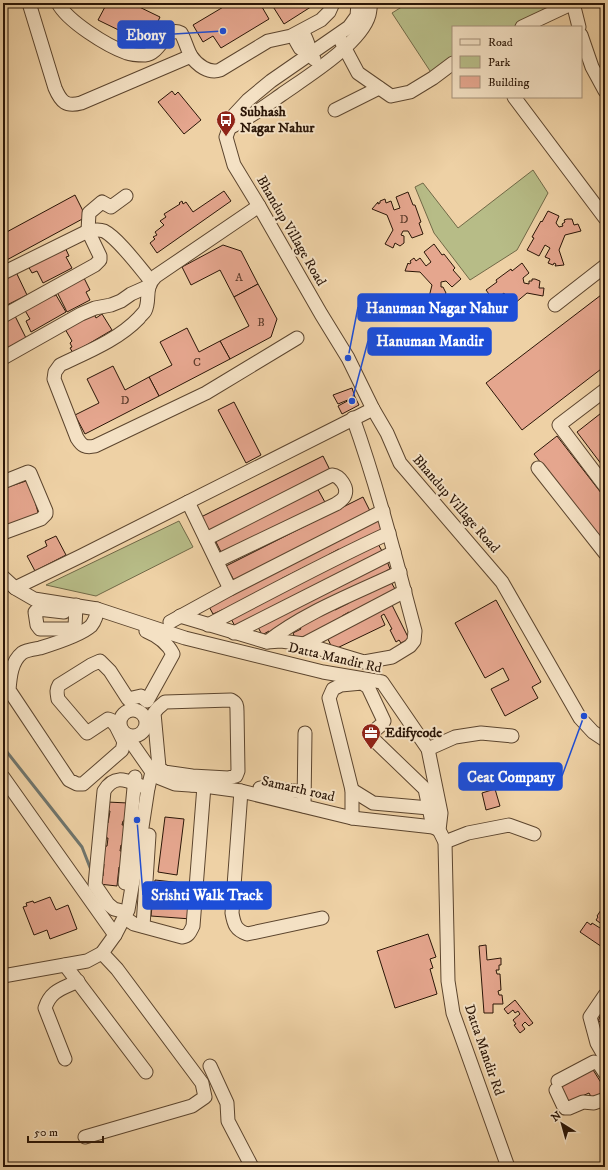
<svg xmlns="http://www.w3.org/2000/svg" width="608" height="1170" viewBox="0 0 608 1170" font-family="'IM FELL DW Pica',serif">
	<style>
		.green { fill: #b7bc87; stroke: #716947 }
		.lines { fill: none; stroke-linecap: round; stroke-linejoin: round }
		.stream { stroke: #6f756d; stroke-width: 3 }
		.building { fill: #e5a68e; stroke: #2b1607 }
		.minor-casing { stroke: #5c452e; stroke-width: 15 }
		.minor { stroke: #f4e1c4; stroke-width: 13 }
		.labels { text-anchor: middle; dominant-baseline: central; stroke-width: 4; stroke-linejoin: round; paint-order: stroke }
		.number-label { font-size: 12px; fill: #5a3a29 }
		.poi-label { font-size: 14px; font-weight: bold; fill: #2b1607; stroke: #f4e1c4; text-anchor: start }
		.street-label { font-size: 14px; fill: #2b1607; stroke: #f4e1c4 }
		.leader { fill: none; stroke: #1d4ed8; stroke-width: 1.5 }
		.callout-dot { fill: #1d4ed8; stroke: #f4e1c4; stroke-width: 1.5 }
		.callout { fill: #1d4ed8; stroke: #1d4ed8; stroke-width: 1.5 }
		.callout-label { font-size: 15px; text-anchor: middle; font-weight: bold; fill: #fff }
	</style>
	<rect width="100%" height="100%" fill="#eed1a5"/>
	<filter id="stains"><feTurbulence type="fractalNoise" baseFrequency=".005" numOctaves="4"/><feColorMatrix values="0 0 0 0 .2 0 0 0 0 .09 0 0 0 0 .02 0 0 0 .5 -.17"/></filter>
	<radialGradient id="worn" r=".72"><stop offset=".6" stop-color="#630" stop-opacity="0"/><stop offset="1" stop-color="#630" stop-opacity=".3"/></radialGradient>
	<g class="green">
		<path d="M408 3H563L513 27H453V59L432 74 392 13Z"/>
		<path d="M533 170 548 193 517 250 470 280 434 233 415 187 423 183 458 228Z"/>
		<path d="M179 521 193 547 96 596 46 585Z"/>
	</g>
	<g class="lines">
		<path class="stream" d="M3 747 82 847 91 870"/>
	</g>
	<g class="building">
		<path d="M101 3H131L160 17 154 30 144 25 137 39 98 20 106 5Z"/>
		<path d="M230 3H269L262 7 269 19 221 48 213 36 203 42 193 25Z"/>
		<path d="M275 3H317L284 24 272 5Z"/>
		<path d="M172 91 175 95 178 92 201 120 184 134 158 102Z"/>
		<path d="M224 191 231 201 157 253 150 243 155 239 153 237 157 235 155 232 164 225 160 221 166 217 164 214 180 204 179 203 182 201 183 204 186 202 193 212Z"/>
		<path d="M408 192 413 205H415L421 222 419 223 423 234 412 238 408 231H403L401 235 404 236V243L400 246 395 243 393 248 385 244 393 230 387 215 372 209 378 202V204L380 203V201L385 199 386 203 391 201 394 210 400 208 396 197Z"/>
		<path d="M75 195 86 217 3 262V234Z"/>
		<path d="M548 211 559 216 556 223 559 227 563 226 562 224 565 222 564 220 567 219H572L574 225 578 224 581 231 565 235 559 250 564 265 555 266 556 264 554 263 553 265 548 263 550 259 545 257 550 248 545 245 539 256 527 250 534 238 532 237 541 221 542 222Z"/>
		<path d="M434 244 442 255 444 254 455 268 453 270 461 279 452 287 446 281 441 282V287H443L446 293 443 298 437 297 436 301H428L432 285 420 272 405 271 408 263 409 264 411 263 410 261 414 258 416 261 420 258 426 266 431 262 424 252Z"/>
		<path d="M64 245 69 256 66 257 72 268 43 283 37 271 32 273 27 264Z"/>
		<path d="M223 245 241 251 258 284 234 297 220 270 191 285 182 267Z"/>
		<path d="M522 263 529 273 523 278 524 283 529 284V281H532V279H535L540 281 539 288H544L543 296 527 293 514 304 513 319 505 316 506 315 505 313 503 314 499 311 502 308 499 304 507 298 504 293 494 301 486 290 497 282 496 280 511 269 512 271Z"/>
		<path d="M16 272 27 295 3 307V278Z"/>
		<path d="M83 276 90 290 86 292 90 300 67 312 56 290Z"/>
		<path d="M258 284 277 319 271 337 230 359 220 341 249 326 234 297Z"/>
		<path d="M52 292 54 296 56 295 66 312 31 332 26 321 30 319 23 307Z"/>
		<path d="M605 292V366L522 430 486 383Z"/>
		<path d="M94 314 96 318 102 314 112 330 73 353 70 348 72 347 70 343 72 341 65 329Z"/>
		<path d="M15 316 26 338 3 350V322Z"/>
		<path d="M187 328 199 352 220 341 230 359 159 396 149 377 172 365 160 342Z"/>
		<path d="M113 366 125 390 149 377 159 396 85 434 75 415 99 403 87 379Z"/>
		<path d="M352 388 355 397 338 404 333 395Z"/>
		<path d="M355 397 359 405 342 414 338 406Z"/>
		<path d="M234 402 261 455 246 463 218 410Z"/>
		<path d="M605 410V469L577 432Z"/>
		<path d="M557 436 605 498V547L534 454Z"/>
		<path d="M323 456 331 472 209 533 201 517Z"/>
		<path d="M29 480 39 516 3 528V485L11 486Z"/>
		<path d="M316 486 326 504 223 556 214 538Z"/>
		<path d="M363 497 371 513 235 582 226 566Z"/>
		<path d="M380 518 382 530 340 552 339 549 328 555 330 559 307 571 305 567 281 579 283 582 223 613 222 610 213 614 207 603Z"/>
		<path d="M56 536 66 555 35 571 27 556 47 546 45 541Z"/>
		<path d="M377 542 382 551 236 628 230 617Z"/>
		<path d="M387 561 390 569 386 571 388 574 270 633 269 631 262 635 256 623 295 604 297 608 300 607 297 603Z"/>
		<path d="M391 582 395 589 350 615 349 612 342 616 343 618 302 639 296 640 293 633 301 629 299 626 334 608 335 610 349 603 348 601Z"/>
		<path d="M496 600 541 682 532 687 538 698 505 716 491 689 509 680 503 668 485 678 455 623Z"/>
		<path d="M392 605 409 639 401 643 399 640 396 642 390 630 392 629 384 614 381 616 385 625 333 650 327 637Z"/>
		<path d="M495 789 500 806 486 810 482 793Z"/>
		<path d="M107 802 128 803 124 821H123L122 825H125L124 845H121L120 851H123L122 867H119L117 886 99 884 100 876H103L104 864H102V849H105L106 846H107L108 838H103L105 823H108L110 811 106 810Z"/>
		<path d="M165 817 184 819 177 875 158 872Z"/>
		<path d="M155 880 192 884 191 919 151 916Z"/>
		<path d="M50 897 56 910 68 905 77 929 50 939 47 930 34 935 23 907 27 906 26 903 33 901 34 903Z"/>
		<path d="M601 910 605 912V949L580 932 587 922 591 925 592 923 600 928 603 925 596 920 598 917 597 916Z"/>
		<path d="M428 934 436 957 430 959 433 968 430 969 437 994 395 1008 377 951Z"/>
		<path d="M486 945 487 960 501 958V965H499V970H496L497 974H500L501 990 498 991 499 995H502L503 1004H493V1013H484L479 946Z"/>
		<path d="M515 1000 533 1023 529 1026 525 1022 522 1025 525 1029 520 1033 514 1025 516 1024 513 1020 520 1014 518 1011 515 1013 513 1010 508 1014 504 1009Z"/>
		<path d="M605 1006V1024L598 1021Z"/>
		<path d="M590 1065 605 1089V1092L593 1100 589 1093 564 1104 557 1086Z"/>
	</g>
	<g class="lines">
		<g class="minor-casing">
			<g id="minor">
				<path d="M29 3 55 88C61 102 66 107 81 103L191 56"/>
				<path d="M58 3C67 21 107 46 127 53 132 55 140 55 145 55 162 53 165 25 181 33 185 40 187 49 191 56 197 65 209 74 220 70L268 41 291 36 321 20 329 12 333 3"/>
				<path d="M358 3 357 16 349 27 271 81 248 100 234 115 226 137 234 165 259 206 321 314 348 358 373 409 387 433 400 463 502 582 580 718 593 732 605 740"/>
				<path d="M573 3 579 27"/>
				<path d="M522 27 573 3"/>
				<path d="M304 35C309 43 309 52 314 59"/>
				<path d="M581 35 592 67 605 91"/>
				<path d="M296 41 300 48 311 54"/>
				<path d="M341 41 358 73 391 96 410 92 433 78 453 63"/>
				<path d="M514 97 605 218"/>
				<path d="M335 110 379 88"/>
				<path d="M229 128C248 119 264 107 281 95 305 78 361 44 369 15 370 11 370 7 371 3"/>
				<path d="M259 206 156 276C143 289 151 299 145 311 144 313 140 316 139 318 118 340 87 352 60 365L55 372 54 379 77 438C82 446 85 448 95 446L206 393 297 338"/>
				<path d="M3 273 88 231C93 230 99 229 104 231 118 238 140 268 151 281"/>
				<path d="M555 305 605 266"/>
				<path d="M3 316 95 265 100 260V256L88 231 89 213 102 202 111 207 126 196"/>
				<path d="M3 358 81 314 95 308 111 305 121 301 131 294 149 286"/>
				<path d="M605 390 559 425 605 486"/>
				<path d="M538 468 605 553"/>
				<path d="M3 482 28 472 30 473 46 511V514L41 519 3 533"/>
				<path d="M188 502 230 589"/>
				<path d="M206 539 332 475C340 476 348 487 345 495 344 499 339 502 336 504L217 561"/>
				<path d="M3 577 15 588 34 599 97 609 185 638 323 672 382 682 428 749 441 813 439 830 445 842 448 981 453 1013 508 1167"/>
				<path d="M15 588 81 556 373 409"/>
				<path d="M97 609C97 615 95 621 91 626 81 635 53 644 40 648 35 649 26 650 22 653 11 662 10 678 9 690L69 780 77 784H83L122 750 124 742 116 726 111 720 108 719 87 733 58 699C57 693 56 690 59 685L91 665 100 661 110 671 128 699 141 696 147 701 173 654C167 642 158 636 146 631"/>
				<path d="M64 612 38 609 35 612 37 625 40 629H73L75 627 76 605"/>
				<path d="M180 616 267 642 281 641 304 644 364 662 392 657 410 646 414 641 415 631C396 560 378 488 353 418"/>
				<path d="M170 622 230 589 383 511"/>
				<path d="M208 625C268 593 328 561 389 533"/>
				<path d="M234 633 394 552"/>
				<path d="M267 642C305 612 356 593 400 572"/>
				<path d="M304 644 405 591"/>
				<circle cx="133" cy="723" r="13"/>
				<path d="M128 736 129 739 152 772 160 778 175 784 204 786 241 791 352 818 433 827 439 830"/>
				<path d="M428 749 455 737 481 733 512 736"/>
				<path d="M192 776 228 778 236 776 238 771 237 711C237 706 237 703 231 700L165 702 158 708 154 713 159 767 164 772 192 776V785"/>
				<path d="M3 777 115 935"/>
				<path d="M260 788 304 792"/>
				<path d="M352 790 373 803 429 808"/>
				<path d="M241 791 232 913C234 925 236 930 247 934L322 918"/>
				<path d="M304 806 305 733"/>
				<path d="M352 818V790L329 698 333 689 341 685 362 683 368 687 384 721C381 728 372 728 372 738L425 789 433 827"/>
				<path d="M445 842 468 833 509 825 534 834"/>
				<path d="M125 883 135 777"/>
				<path d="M122 911 114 909 108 904 95 885 104 791C116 771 130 783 148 788"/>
				<path d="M125 918 134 924 182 937C189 936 190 932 193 926L204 786"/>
				<path d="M143 926 149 835"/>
				<path d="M65 965 146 1072"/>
				<path d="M3 976 87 961 102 953 115 935 128 910 141 834 148 788 152 772"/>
				<path d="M605 995 590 1017 597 1043 605 1057"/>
				<path d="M65 1059 45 1008C51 990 62 989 78 981"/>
				<path d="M210 1066 227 1103 228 1121 252 1167"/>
				<path d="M558 1081 594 1062 599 1064 605 1073"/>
				<path d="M556 1090 563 1105 565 1108H569L583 1102 594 1103 605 1099"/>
				<path d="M85 1137 192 1106 205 1097 202 1083 117 969 102 953"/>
			</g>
		</g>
		<use href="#minor" class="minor"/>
	</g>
	<defs>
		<g id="bus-pin" transform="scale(1)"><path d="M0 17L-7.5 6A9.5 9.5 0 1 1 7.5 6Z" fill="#8f2418" stroke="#f4e1c4"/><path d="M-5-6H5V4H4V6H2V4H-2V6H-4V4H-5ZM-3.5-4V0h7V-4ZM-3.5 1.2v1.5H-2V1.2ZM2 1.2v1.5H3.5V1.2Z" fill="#fff"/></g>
		<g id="office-pin" transform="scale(1)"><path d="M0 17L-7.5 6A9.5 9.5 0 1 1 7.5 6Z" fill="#8f2418" stroke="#f4e1c4"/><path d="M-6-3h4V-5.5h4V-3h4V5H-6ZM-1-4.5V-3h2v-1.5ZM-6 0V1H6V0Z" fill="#fff"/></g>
	</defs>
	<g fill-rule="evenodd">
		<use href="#bus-pin" x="226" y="120"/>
		<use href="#office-pin" x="371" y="733"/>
	</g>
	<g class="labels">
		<g class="number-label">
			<text x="404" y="219">D</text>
			<text x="239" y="277">A</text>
			<text x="261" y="322">B</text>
			<text x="197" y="362">C</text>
			<text x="125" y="400">D</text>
		</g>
		<g class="poi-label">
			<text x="240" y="112">Subhash<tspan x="240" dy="16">Nagar Nahur</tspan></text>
			<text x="385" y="733">Edifycode</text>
		</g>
		<g class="street-label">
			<text transform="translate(291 231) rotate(60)">Bhandup Village Road</text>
			<text transform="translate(456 504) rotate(49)">Bhandup Village Road</text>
			<text transform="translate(335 658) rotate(13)">Datta Mandir Rd</text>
			<text transform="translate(298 789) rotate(13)">Samarth road</text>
			<text transform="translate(484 1050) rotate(71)">Datta Mandir Rd</text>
		</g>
	</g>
	<path class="leader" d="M223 31L174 34M348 358L358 307M352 401L368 341M584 716L562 776M137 820L143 895"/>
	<g class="callout-dot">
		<circle cx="223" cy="31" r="4"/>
		<circle cx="348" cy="358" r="4"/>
		<circle cx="352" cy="401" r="4"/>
		<circle cx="584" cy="716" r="4"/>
		<circle cx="137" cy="820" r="4"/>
	</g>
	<g class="callout">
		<rect x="118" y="21" width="56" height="27" rx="4"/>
		<rect x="358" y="294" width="159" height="27" rx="4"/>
		<rect x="368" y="328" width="123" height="27" rx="4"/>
		<rect x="459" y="763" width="103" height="27" rx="4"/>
		<rect x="143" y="882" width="128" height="27" rx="4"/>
	</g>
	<g class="callout-label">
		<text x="146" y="40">Ebony</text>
		<text x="437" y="313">Hanuman Nagar Nahur</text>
		<text x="430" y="346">Hanuman Mandir</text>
		<text x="511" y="782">Ceat Company</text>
		<text x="207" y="900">Srishti Walk Track</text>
	</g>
	<rect width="608" height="1170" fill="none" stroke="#eed1a5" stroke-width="16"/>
	<rect x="4" y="4" width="600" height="1162" fill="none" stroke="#2b1607" stroke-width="2"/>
	<rect x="8" y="8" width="592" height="1154" fill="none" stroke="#2b1607"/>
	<rect x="452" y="26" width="130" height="72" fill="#f4e1c4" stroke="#a49078"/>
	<rect x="460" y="39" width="20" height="6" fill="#f4e1c4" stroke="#a49078"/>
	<text x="488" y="46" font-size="12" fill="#2b1607">Road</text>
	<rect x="460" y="56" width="20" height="12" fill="#b7bc87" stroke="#a49078"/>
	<text x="488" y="66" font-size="12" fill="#2b1607">Park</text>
	<rect x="460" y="76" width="20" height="12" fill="#e5a68e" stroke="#a49078"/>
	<text x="488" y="86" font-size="12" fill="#2b1607">Building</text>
	<g transform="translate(562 1124) rotate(323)" stroke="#f4e1c4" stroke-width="3" paint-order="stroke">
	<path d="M0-3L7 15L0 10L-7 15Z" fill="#2b1607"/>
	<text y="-6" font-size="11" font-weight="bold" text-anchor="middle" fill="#2b1607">N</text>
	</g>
	<path d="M28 1136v6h75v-6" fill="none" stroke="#2b1607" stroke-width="2"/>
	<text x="34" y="1136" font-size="12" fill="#2b1607" stroke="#f4e1c4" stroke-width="3" paint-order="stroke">50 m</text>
	<rect width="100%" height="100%" filter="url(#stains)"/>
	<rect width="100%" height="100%" fill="url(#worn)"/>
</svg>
